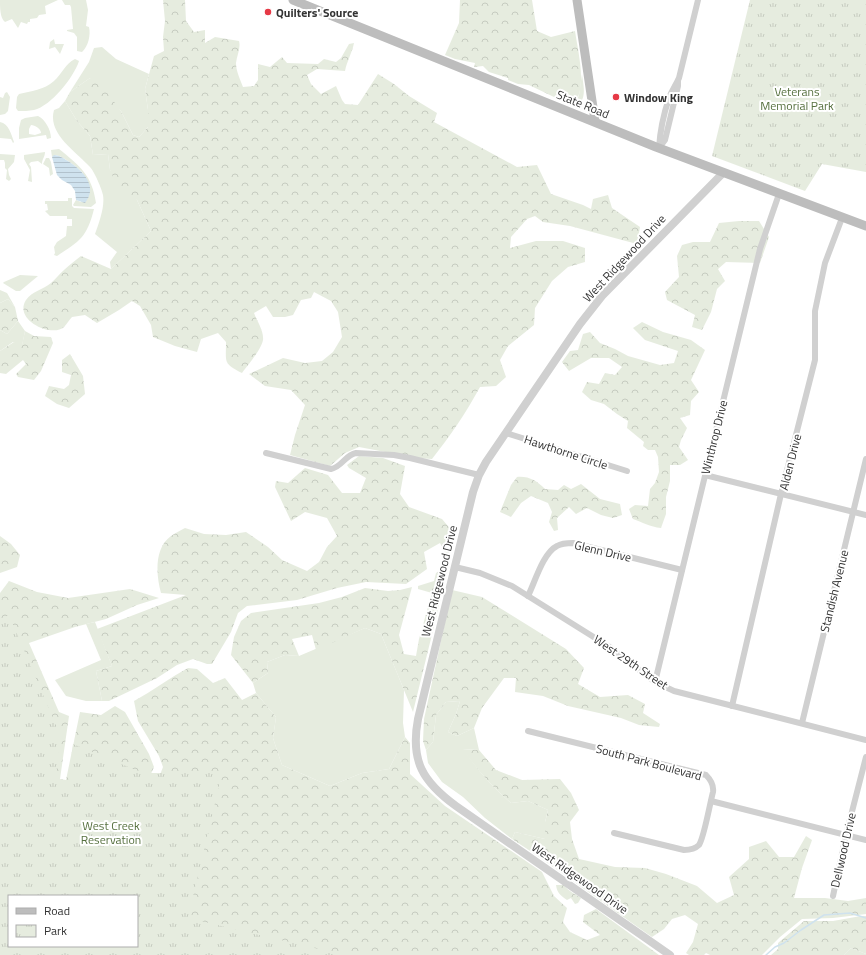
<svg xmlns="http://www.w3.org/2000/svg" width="866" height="955" viewBox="0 0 866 955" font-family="'Titillium Web',sans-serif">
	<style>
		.green { fill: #e6ecdf; fill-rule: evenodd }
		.forest { fill: url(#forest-crowns) }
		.park { fill: url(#park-tufts); fill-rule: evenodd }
		.water { fill: url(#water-rules) }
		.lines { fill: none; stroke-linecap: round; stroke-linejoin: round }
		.stream { stroke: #cfe2ee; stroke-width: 1.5 }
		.minor { stroke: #d0d0d0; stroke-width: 6 }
		.tertiary { stroke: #d0d0d0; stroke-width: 8 }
		.secondary { stroke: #bdbdbd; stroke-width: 9 }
		.poi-dot { fill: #e63946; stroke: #fff; stroke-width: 1.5 }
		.labels { text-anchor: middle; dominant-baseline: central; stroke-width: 4; stroke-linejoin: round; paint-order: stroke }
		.poi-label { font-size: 12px; font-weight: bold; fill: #333; stroke: #fff; text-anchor: start }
		.park-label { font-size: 12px; fill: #56703f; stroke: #fff }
		.street-label { font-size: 12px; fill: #333; stroke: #fff }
	</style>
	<defs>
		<pattern id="forest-crowns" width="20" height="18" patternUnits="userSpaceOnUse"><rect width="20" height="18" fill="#e6ecdf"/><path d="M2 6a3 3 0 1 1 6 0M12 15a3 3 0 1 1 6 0" fill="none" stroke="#c6cbc0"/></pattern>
		<pattern id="park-tufts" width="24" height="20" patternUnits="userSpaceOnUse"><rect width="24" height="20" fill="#e6ecdf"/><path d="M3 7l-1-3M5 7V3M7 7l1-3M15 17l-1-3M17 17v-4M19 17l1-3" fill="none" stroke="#c6cbc0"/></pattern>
		<pattern id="water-rules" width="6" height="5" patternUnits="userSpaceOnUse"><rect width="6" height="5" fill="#cfe2ee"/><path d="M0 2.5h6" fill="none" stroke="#b2c2cd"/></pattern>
	</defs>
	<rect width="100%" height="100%" fill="#fff"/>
	<g class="green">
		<path d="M0 0H58L45 6 46 14 39 15 37 18 30 19V22H28L27 24 21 22 18 28 12 19 5 22C0 18 0 8 0 0Z"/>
		<path d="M62 0H86L88 10 86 26 89 27C91 35 88 47 82 52L77 51V37L74 33 67 31V30L73 29 71 7 70 5H65Z"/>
		<path d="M54 39 55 44H64L60 54 55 47 49 49 50 42Z"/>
		<path d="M102 47 116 59 149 74 145 89 148 110V127L139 137 133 135 121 111 90 78 70 92 89 62 94 48Z"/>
		<path d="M75 59 79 61C74 77 51 106 34 110 29 111 23 111 18 111L16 108 17 97 19 94C31 91 44 90 54 81 62 74 65 64 75 59Z"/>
		<path d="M582 74C583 84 587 97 579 104L576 103 579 95Z"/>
		<path d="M7 92 10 97 8 111 5 114 0 115V97L3 98 5 93Z"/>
		<path d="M65 101 77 121 90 136 93 155 108 154 110 170 137 200 151 231 111 269 110 262 117 252 95 234C99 223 105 207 103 195 102 189 94 171 90 167 77 152 47 134 54 110L59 108Z"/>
		<path d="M38 116C45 119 51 130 51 138L47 139 46 135 19 139V128L21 120 25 118ZM31 125C35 125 41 129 41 133L35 135 29 134V129Z"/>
		<path d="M0 122C9 124 11 134 14 142L13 143 11 139 0 138Z"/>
		<path d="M59 149C80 166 92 175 96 203L91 207 74 206 73 205 76 200 81 202 83 173C75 166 66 158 56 155L52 157 51 150Z"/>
		<path d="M45 152C45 157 42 159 42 164L38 161 31 162 29 164 31 167 32 182 28 181 30 170 24 159V155Z"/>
		<path d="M0 154 15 155 14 162 8 169 9 175 11 179 9 181 6 179 7 170 5 168V163L4 160H0Z"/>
		<path d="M46 158H49L51 162 53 174 50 176 49 168 43 164Z"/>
		<path d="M68 198H72V206L74 208 94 209C87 237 80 241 57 256L54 255 55 253 54 247 57 242 66 236 67 226H72V219H67V216H50L45 211 48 210 47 204H45V201H68Z"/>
		<path d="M20 275 38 276 20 291H16L3 283 4 282Z"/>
		<path d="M0 290 7 293 15 307 8 299 0 303Z"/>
		<path d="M18 321 25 331 22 346 13 342 0 351V330L7 334Z"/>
		<path d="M95 622 112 666 96 671 102 701H86L66 696 55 680 101 660 86 624Z"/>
		<path d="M365 628 381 634 404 690 403 723 405 737 389 769 362 773 330 786 282 765 273 738 276 717 256 693 253 683 268 673 267 662 285 655 299 656Z"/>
		<path d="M460 701 456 714 448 732 457 736 474 728 479 750 463 749C477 769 492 787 511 803L528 801 548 810 545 822V839L515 832 512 839 485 818 463 797 442 782 428 763 426 750 433 742 436 715 446 702Z"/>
		<path d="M851 948 866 954V955H844Z"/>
	</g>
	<g class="forest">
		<path d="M163 0H185L186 21 194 32 205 30V43L215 37 239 41C241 48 237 55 236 63 236 71 240 79 243 87L254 86 258 80V64L270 67 282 57 287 63 318 64 324 59 336 62 341 58 349 44 354 43C352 53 347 61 345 71L317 69 307 75 311 84 321 94 336 86 342 100 345 104 358 105 378 74 394 84 409 96 437 113 434 122 517 167 537 165 551 194 583 205 591 209 593 199 608 195 612 208 640 227 637 244 570 226 543 222 535 216 527 219 511 237 510 248 536 241H563L585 248V262L568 267 552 281 535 308 534 325 508 346 500 360 506 377 496 386 480 387C466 413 450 436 432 459L417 458 359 447 345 453 330 466 290 455 295 435 305 405 291 390 265 386 249 374 283 358 305 363 322 361 333 352 342 337 338 312 331 301 314 292 311 298 301 300 293 315 285 317H273L266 306 254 313C257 321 264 331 263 340 261 350 248 365 242 373 223 363 226 363 226 342L218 333 201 339 197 352 175 346 153 337 151 325 140 306 132 301 119 310 97 323 85 315 72 317C69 320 67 324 64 327 52 338 13 320 26 300 32 291 43 290 51 283 56 279 59 274 64 270 69 265 75 261 81 256L111 269 151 231 137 200 120 193 110 170 108 154 93 155 90 136 77 121 65 101 70 92 90 78 99 81 121 111 133 135 139 137 148 127V110L145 89 154 56 164 51 163 37 165 21Z"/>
		<path d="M460 0H532L537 31 551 37 575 31C578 52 587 85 575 103H569V102L562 99 560 95 554 97 529 85 518 84 508 80V78L489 72 483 66 474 67 475 63 455 59 445 55 459 23Z"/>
		<path d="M739 221H759L769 237 760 263 726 262 718 269 725 281 717 289 711 312 702 330 692 327 695 315 667 300 665 292 679 277 677 256 682 245 693 242H710L719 223Z"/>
		<path d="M8 299 15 307 18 321 7 334 0 330V303Z"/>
		<path d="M642 322 663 332 691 340 705 350 691 380 699 392 691 401 690 415 680 418 687 428 681 440 679 447 688 460 680 465H670V481L666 497V514L661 528C650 527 642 522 633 519L629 509 635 505 648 506 650 489 655 483 659 472 658 457 655 450H648L643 446 644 442 627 428 628 421 617 414 604 404 591 400 582 392 587 382 599 384 605 373 615 375 622 367 609 358H591L569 371 562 362 570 351 578 350 583 334 590 332 600 343 615 349 628 356 660 365 674 363 678 351 645 340 633 328Z"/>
		<path d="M25 331 34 336 51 337 53 343 41 371 34 380 18 377 16 374 26 364 23 360 6 374 0 373V351L14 342 22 345Z"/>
		<path d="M70 354 83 376 85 394 69 408 57 404 45 396 49 386 64 389 69 385 71 375 62 372V360Z"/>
		<path d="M359 456 383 458 405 466 400 494 409 507 442 519 453 532 448 558 440 543 424 552 427 569 406 584 366 582 337 588 297 600 247 606 238 613 231 632 212 664H207L193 659 177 665 157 678 109 701H102L96 671 112 666 97 629 186 595 161 593C156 575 154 548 171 536 175 533 180 531 185 528L204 534 226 535 246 532 268 547 282 560 307 571 319 562 327 547 337 536 327 518 305 512 291 521 275 487 276 481 288 483 305 468 328 475 342 493H360L366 478 349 468 347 465Z"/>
		<path d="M517 477C529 476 537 481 545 489L558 490 564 485 571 489 581 484 600 499 620 504 622 515 613 518 601 515 587 508 576 514 569 507 557 518 558 530 554 531 549 522 552 512 548 503 531 496 521 503 511 517 500 512 511 485Z"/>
		<path d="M0 536 11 544 20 555 17 567 0 573Z"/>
		<path d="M444 568 448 569 413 712 381 634 365 628 316 650 312 635 292 639 299 656 285 655 267 662 268 673 253 683 231 655 234 637 241 621 251 613 319 603 342 597 365 588 388 591 400 590 412 587 399 635 404 654 416 656 419 639 432 593 418 589V586L434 581 436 573Z"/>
		<path d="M9 581 37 592 68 598 130 589 159 598 137 605 106 619 75 627 29 643 59 712 69 716 60 779 66 780 80 712 101 715 115 706 125 712 149 754 154 767 138 803 9 896 0 944V593Z"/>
		<path d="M452 590 482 597 566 649 584 668 578 684 600 697 628 695 645 704 643 713 660 724 659 727 639 725 621 718 568 706 543 696 515 692 516 678H504L482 708 474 728 457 736 448 732 456 714 460 701 446 702 436 715 433 742 426 750 423 741 424 719Z"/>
		<path d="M188 668 197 669 213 683 225 678 242 700 256 693 276 717 273 738 282 765 330 786 362 773 389 769 405 737 410 743V774L445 806 542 872 554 896 567 908 563 922 570 932 587 940 600 935 583 922 584 915 596 909 659 955H144L137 896 148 806 163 767 159 756 138 721 134 701C153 691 169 678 188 668Z"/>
		<path d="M462 749 479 750 496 770 522 780 560 779 571 793 579 810 570 822 572 839 579 859 615 867 645 868 666 874 697 886 717 903 734 895 729 877 749 859V847L766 841 779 857H794L806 836 812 840 802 868 794 898H825L848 901 866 898V914L833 918 802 919 780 937 762 955H710L706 953 704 955H689L686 953 693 942 698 924 685 915 672 919 664 929 652 937C605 905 560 870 512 839L515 832 545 839V822L548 810 528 801 511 803C492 787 477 769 462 749Z"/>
		<path d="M556 885H564C569 892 574 893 581 898L578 903 575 904 571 898 567 900C561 896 557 893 556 885Z"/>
		<path d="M861 916H866V954L851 948 844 955H771L778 949V943L804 921H833Z"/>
	</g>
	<g class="park">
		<path d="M750 0H866V172L822 164 805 191 712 156Z"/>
		<path d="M9 615 61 737 55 782 68 783 73 744 143 773H222L188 918 344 955H0V619ZM9 896H137V946H9Z"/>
	</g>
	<path class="water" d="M54 155C59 155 63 158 68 161 82 170 99 186 85 203L76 200 75 191 71 185 62 180 57 175 52 157Z"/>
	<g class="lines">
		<path class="stream" d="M766 955 775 947 784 943 801 930 824 915 850 913 866 918"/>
		<g class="minor">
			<path d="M659 148C660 131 664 113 669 98 672 90 676 85 679 78L698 0"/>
			<path d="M659 148 665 140 678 86V81"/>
			<path d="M506 433 627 471"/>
			<path d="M266 453 331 469C342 467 345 455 356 453L394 455 410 458 479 475"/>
			<path d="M705 475 866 515"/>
			<path d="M455 567 480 573 512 586 608 646 655 682 674 691 866 740"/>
			<path d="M528 596C535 582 543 553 557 546 562 543 567 543 573 543L682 570"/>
			<path d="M655 682 760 249 779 194"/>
			<path d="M732 706 781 494 815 360V311L825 263 842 218"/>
			<path d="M802 723 866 459"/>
			<path d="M528 731 706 775C711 780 714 785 713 792 710 803 704 838 699 845 695 849 689 850 684 850L614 833"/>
			<path d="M711 801 866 840"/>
			<path d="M833 896 846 835 866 757"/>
		</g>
		<path class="tertiary" d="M670 955 456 806C423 782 410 761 418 719L473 492 479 475 486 462 580 324 602 296 723 173"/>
		<g class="secondary">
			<path d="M293 0 656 147 866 226"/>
			<path d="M577 0 595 121"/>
		</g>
	</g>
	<g class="poi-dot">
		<circle cx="268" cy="12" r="4"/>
		<circle cx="616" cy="97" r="4"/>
	</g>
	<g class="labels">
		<g class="poi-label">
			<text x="276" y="12">Quilters' Source</text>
			<text x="624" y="97">Window King</text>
		</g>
		<g class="park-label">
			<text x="797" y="91">Veterans<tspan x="797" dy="14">Memorial Park</tspan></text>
			<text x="111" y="825">West Creek<tspan x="111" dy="14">Reservation</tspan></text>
		</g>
		<g class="street-label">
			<text transform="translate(583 104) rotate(22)">State Road</text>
			<text transform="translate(624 258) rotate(-47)">West Ridgewood Drive</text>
			<text transform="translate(714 437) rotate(-76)">Winthrop Drive</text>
			<text transform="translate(566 452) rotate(18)">Hawthorne Circle</text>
			<text transform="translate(790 462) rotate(-76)">Alden Drive</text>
			<text transform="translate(603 551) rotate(13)">Glenn Drive</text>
			<text transform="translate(439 581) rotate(-76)">West Ridgewood Drive</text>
			<text transform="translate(834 591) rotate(-76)">Standish Avenue</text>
			<text transform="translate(631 662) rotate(34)">West 29th Street</text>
			<text transform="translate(649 762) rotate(15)">South Park Boulevard</text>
			<text transform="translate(843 850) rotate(-77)">Dellwood Drive</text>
			<text transform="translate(580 878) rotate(35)">West Ridgewood Drive</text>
		</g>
	</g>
	<rect x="8" y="895" width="130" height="52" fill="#ffffff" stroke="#adadad"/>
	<rect x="16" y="908" width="20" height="6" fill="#bdbdbd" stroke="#adadad"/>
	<text x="44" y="915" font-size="12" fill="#333333">Road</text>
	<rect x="16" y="925" width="20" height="12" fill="url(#park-tufts)" stroke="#adadad"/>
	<text x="44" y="935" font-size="12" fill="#333333">Park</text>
</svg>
